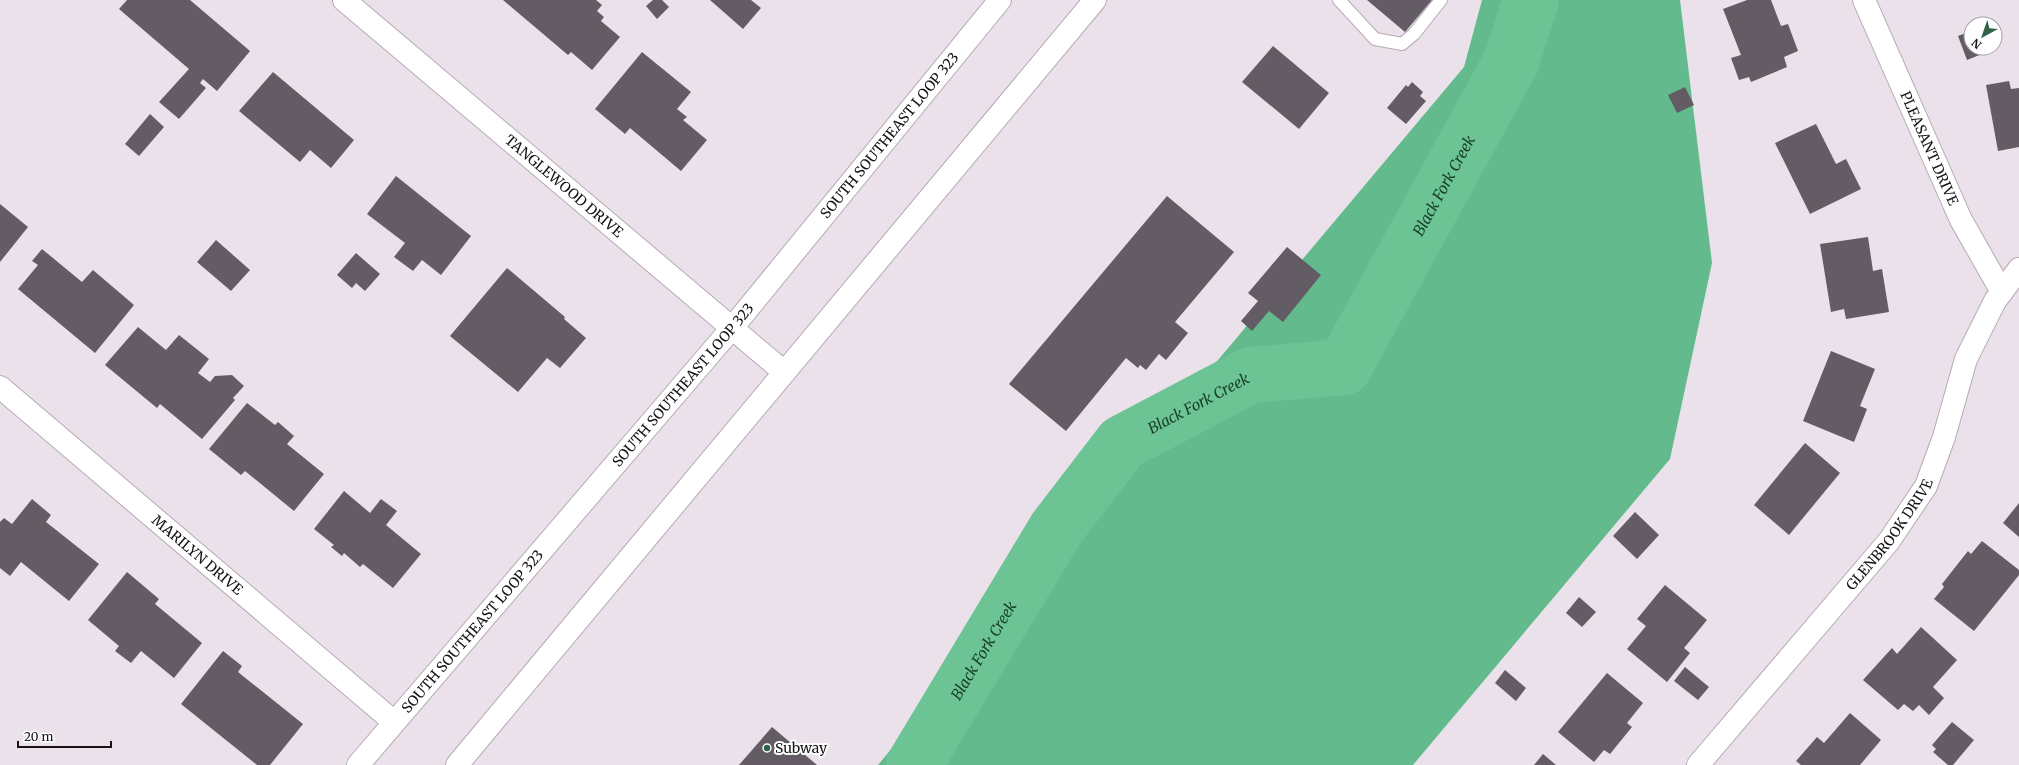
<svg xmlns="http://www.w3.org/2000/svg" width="2019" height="765" viewBox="0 0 2019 765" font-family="Merriweather,serif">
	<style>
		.forest { fill: #63bb8d }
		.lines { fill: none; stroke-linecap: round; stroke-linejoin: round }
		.river { stroke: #6cc495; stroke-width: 56 }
		.building { fill: #645c64 }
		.service-casing { stroke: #b4abb3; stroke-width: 14 }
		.minor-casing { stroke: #b4abb3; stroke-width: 24 }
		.trunk-casing { stroke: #b4abb3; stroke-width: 24 }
		.service { stroke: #fff; stroke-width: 12 }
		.minor { stroke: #fff; stroke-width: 22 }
		.trunk { stroke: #fff; stroke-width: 22 }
		.poi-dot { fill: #2f6348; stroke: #fff; stroke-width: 1.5 }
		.labels { text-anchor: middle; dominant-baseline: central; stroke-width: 4; stroke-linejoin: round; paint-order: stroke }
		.street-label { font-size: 14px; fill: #161316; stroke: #fff }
		.poi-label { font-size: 14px; fill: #161316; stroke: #fff; text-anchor: start }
		.water-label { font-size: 15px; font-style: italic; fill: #183e2b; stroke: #fff }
	</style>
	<rect width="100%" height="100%" fill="#eae1ea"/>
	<path class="forest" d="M1482 0H1680L1712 263 1670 459 1413 765H878L1464 67Z"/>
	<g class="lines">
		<path class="river" id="s1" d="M914 765 1056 529 1122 443 1251 375 1344 367 1511 62 1531 0"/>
	</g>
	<g class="building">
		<path d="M127 0H190L250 51 217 91 203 79 200 83 206 88 179 119 159 102 189 69 119 9Z"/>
		<path d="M503 0H596L602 5 597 11 604 17 601 21 620 37 592 70 571 52 568 55Z"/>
		<path d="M653 0H662L669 7 657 19 646 6Z"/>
		<path d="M710 0H751L761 8 743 29Z"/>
		<path d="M1367 0H1432L1405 32Z"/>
		<path d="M1747 0H1771L1781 26 1788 24 1798 51 1784 57 1787 67 1751 82 1749 77 1739 80 1731 58 1741 55 1723 9Z"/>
		<path d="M1971 31V48H1986L1987 52 1967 60 1958 36Z"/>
		<path d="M1273 46 1329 93 1299 129 1242 82Z"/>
		<path d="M642 52 691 92 677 109 687 117 683 120 707 140 681 171 630 128 625 134 595 109Z"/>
		<path d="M273 72 354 140 331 168 310 150 300 162 239 111Z"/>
		<path d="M2009 81 2011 89 2019 88V147L1998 151 1986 85Z"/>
		<path d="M1412 82 1423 92 1420 96 1426 101 1406 124 1387 108 1406 85 1408 87Z"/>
		<path d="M1685 87 1694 105 1677 113 1668 95Z"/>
		<path d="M150 114 164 127 139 156 125 144Z"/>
		<path d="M1816 124 1836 164 1846 159 1861 189 1810 214 1775 143Z"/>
		<path d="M396 176 471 236 441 275 422 260 413 271 394 257 405 243 367 214Z"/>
		<path d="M1167 196 1234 252 1175 322 1188 333 1166 360 1159 354 1146 370 1140 365 1138 368 1126 358 1066 431 1009 384Z"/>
		<path d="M0 204 28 227 0 262Z"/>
		<path d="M1868 237 1873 271 1882 269 1889 312 1846 319 1844 309 1831 312 1820 244Z"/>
		<path d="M216 240 250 270 231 291 197 262Z"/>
		<path d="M1287 247 1321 275 1283 322 1269 311 1252 331 1241 321 1258 301 1248 293Z"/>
		<path d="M42 249 82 282 93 270 134 305 95 353 18 289 38 265 32 261Z"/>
		<path d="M356 253 380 274 365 291 356 283 352 288 337 275Z"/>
		<path d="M507 268 565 317 564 319 586 338 560 368 547 358 518 392 450 336Z"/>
		<path d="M138 327 166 350 179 335 209 359 198 373 210 382 215 376 232 375 244 386 233 398 235 400 202 439 160 404 157 408 105 365Z"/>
		<path d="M1831 351 1875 369 1860 406 1867 409 1854 442 1803 421Z"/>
		<path d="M247 403 275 425 278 422 294 436 287 444 324 474 294 511 245 471 241 475 209 449Z"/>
		<path d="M1805 443 1840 473 1789 535 1754 505Z"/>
		<path d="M344 491 370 513 381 499 397 511 386 525 421 554 393 588 363 564 360 567 344 553 342 556 331 547 334 545 314 529Z"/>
		<path d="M32 499 51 515 46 522 99 564 69 601 21 562 10 576 0 568V522L4 518 12 524Z"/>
		<path d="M2019 503V537L2003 523Z"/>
		<path d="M1635 512 1659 535 1637 559 1613 536Z"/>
		<path d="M1982 541 2019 570V575L1974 631 1934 599 1944 587 1942 584 1968 551 1971 554Z"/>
		<path d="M127 572 159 599 155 604 202 643 174 678 141 651 131 663 115 651 119 646 88 620Z"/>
		<path d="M1665 585 1707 620 1684 648 1690 653 1667 682 1627 649 1646 626 1637 619Z"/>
		<path d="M1579 597 1596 612 1582 627 1566 613Z"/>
		<path d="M1921 627 1957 660 1933 687 1944 698 1929 715 1919 705 1913 711 1904 704 1898 710 1863 680 1892 648 1897 654Z"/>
		<path d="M223 651 242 666 238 672 303 724 270 765H257L181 704Z"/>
		<path d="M1685 667 1709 687 1698 700 1674 681Z"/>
		<path d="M1505 670 1526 688 1516 701 1495 683Z"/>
		<path d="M1607 673 1643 703 1627 723 1632 727 1610 754 1604 750 1594 762 1558 732Z"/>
		<path d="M1850 713 1881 740 1860 765H1801L1796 761 1817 737 1824 743Z"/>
		<path d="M1952 722 1974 740 1953 765H1948L1933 752 1936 749 1932 745Z"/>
		<path d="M772 727 817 765H739Z"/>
		<path d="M1543 754 1556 765H1534Z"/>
	</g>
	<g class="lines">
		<g class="service-casing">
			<path id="service" d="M1339 0 1375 39 1402 44 1414 34 1441 0"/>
		</g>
		<g class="minor-casing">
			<g id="minor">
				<path id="s2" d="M344 0 784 372"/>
				<path id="s3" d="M1864 0 1961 220 2002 292"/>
				<path id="s4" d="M0 387 394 722"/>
				<path id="s5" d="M1698 765 1889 541 1926 486 1944 437 1966 359 1995 301 2019 269"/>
			</g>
		</g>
		<g class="trunk-casing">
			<g id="trunk">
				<path id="s6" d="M358 765 732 328 1000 0"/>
				<path d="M457 765 1095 0"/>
			</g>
		</g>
		<use href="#service" class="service"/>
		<use href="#minor" class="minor"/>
		<use href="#trunk" class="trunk"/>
	</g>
	<circle class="poi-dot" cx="767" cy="748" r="4"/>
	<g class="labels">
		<g class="street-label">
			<text stroke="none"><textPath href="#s6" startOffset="824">SOUTH SOUTHEAST LOOP 323</textPath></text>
			<text stroke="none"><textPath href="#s3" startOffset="162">PLEASANT DRIVE</textPath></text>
			<text stroke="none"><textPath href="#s2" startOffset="288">TANGLEWOOD DRIVE</textPath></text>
			<text stroke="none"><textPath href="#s6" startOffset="500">SOUTH SOUTHEAST LOOP 323</textPath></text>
			<text stroke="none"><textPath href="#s5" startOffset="300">GLENBROOK DRIVE</textPath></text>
			<text stroke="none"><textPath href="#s4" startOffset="259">MARILYN DRIVE</textPath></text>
			<text stroke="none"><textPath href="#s6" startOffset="176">SOUTH SOUTHEAST LOOP 323</textPath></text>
		</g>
		<g class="poi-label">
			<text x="775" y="748">Subway</text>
		</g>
		<g class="water-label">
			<text stroke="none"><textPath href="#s1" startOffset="830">Black Fork Creek</textPath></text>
			<text stroke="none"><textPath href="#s1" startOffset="470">Black Fork Creek</textPath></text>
			<text stroke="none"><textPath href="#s1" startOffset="134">Black Fork Creek</textPath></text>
		</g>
	</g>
	<g transform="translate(1983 36) rotate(220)"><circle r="19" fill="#ffffff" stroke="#a2a1a2"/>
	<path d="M0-3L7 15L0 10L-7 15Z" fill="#2f6348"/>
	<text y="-6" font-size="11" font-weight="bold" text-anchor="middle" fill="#161316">N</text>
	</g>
	<path d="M18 741v6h93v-6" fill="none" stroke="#161316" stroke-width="2"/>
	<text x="24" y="741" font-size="12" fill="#161316" stroke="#ffffff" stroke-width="3" paint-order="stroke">20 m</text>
</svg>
